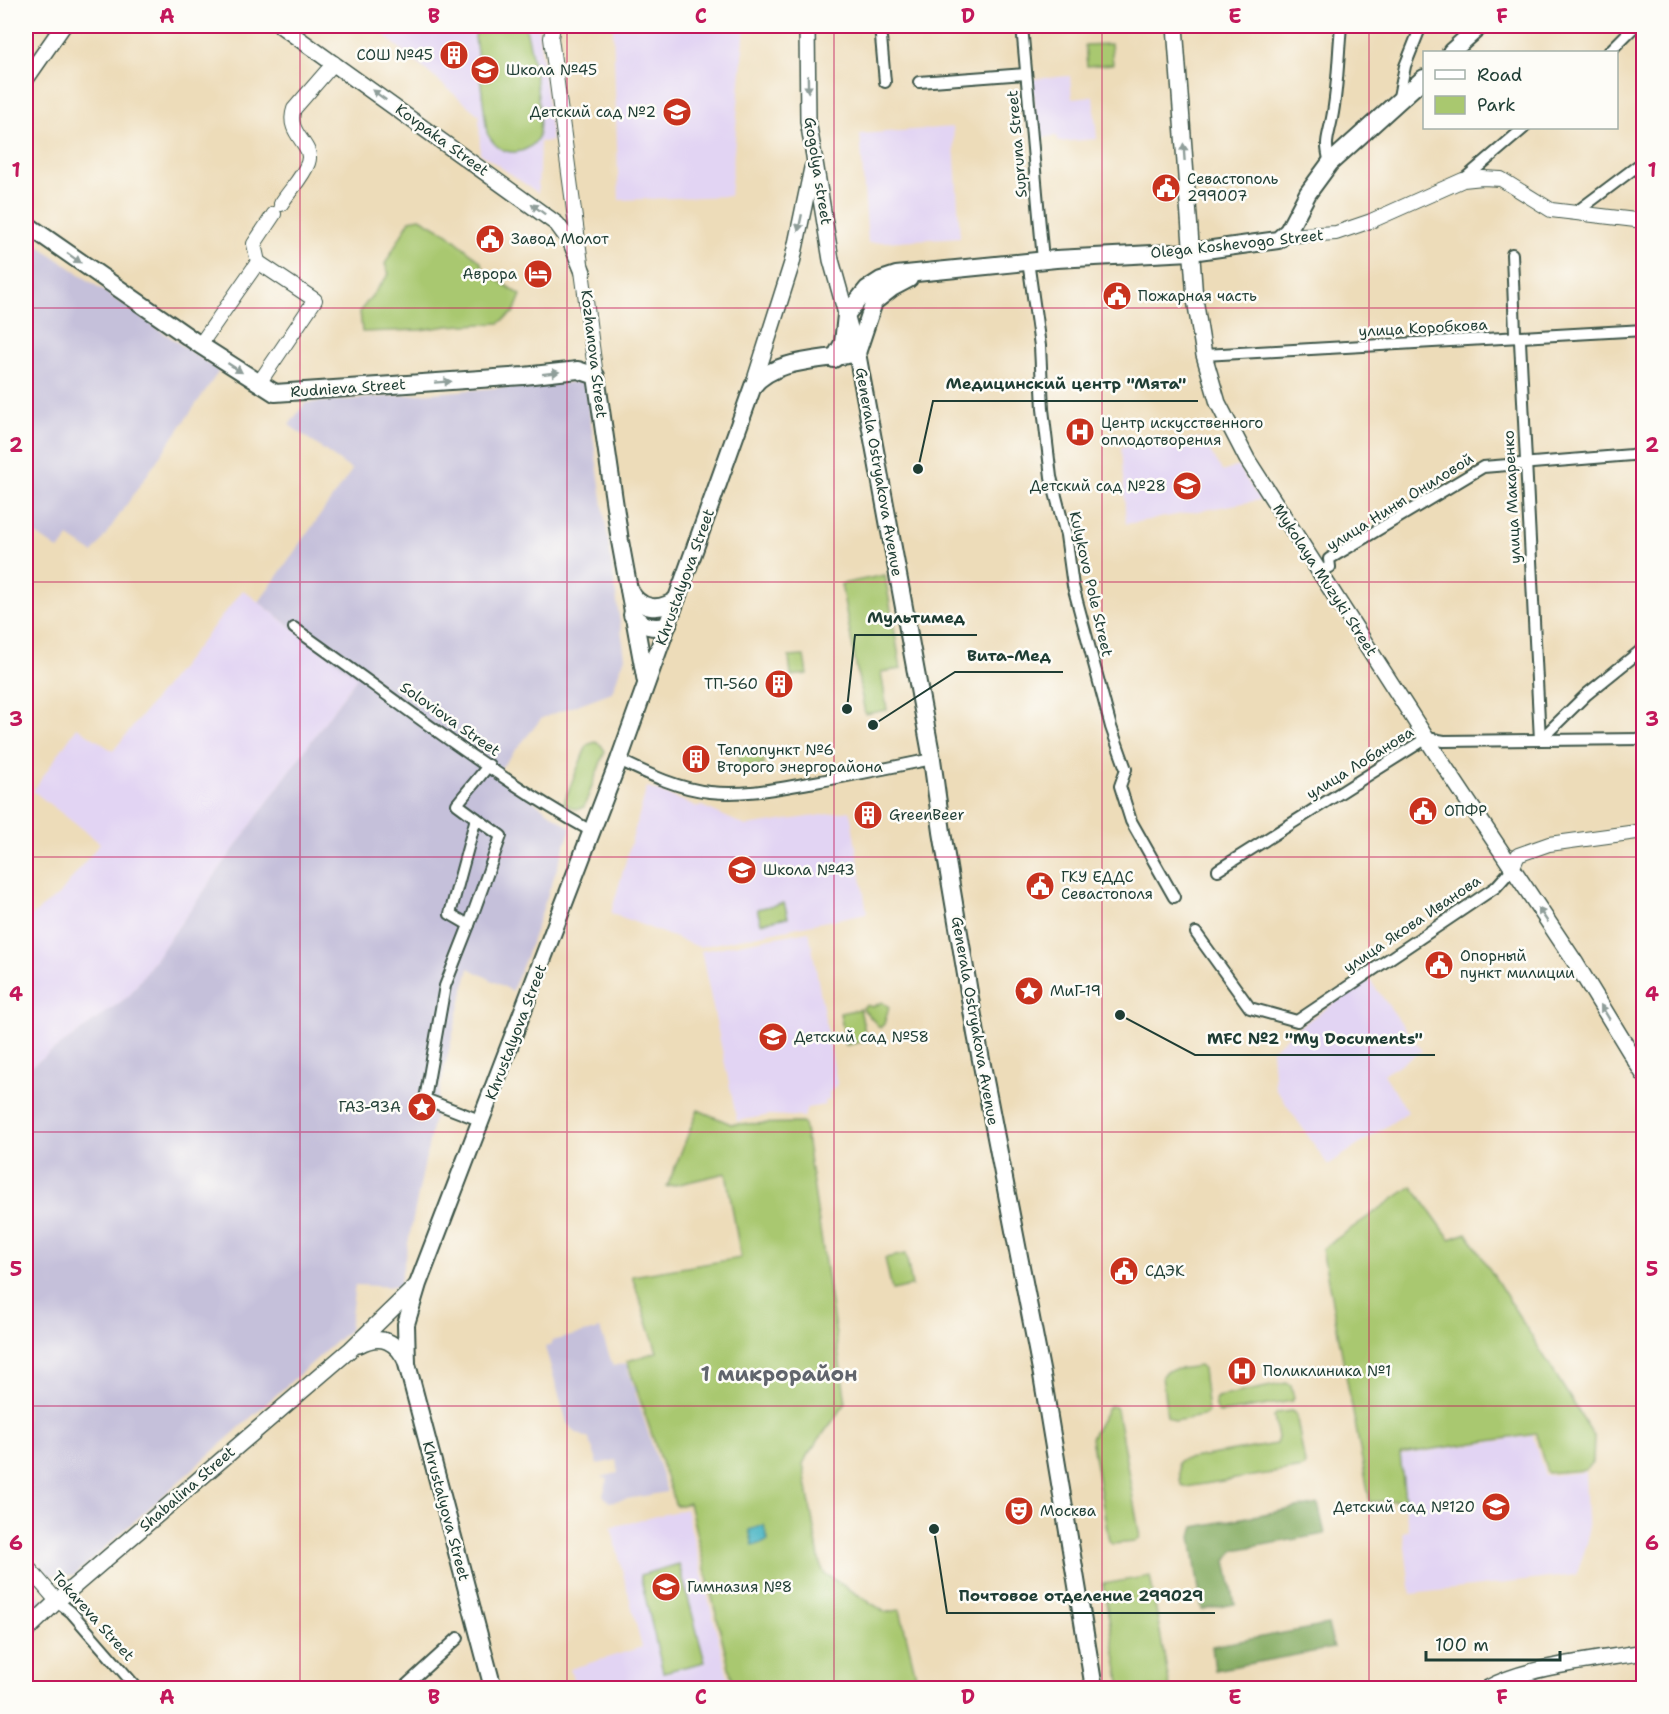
<svg xmlns="http://www.w3.org/2000/svg" width="1669" height="1714" viewBox="0 0 1669 1714" font-family="'Shantell Sans',sans-serif">
	<style>
		.built { fill: #e2d4f3 }
		.industrial { fill: #c5c0da }
		.green { fill: #a9c86f; stroke: #648252; stroke-width: 1.5 }
		.forest { fill: #86ac62; stroke: #52744b; stroke-width: 1.5 }
		.water { fill: #49b5c5; stroke: #34797c; stroke-width: 1.5 }
		.lines { fill: none; stroke-linecap: round; stroke-linejoin: round }
		.minor-casing { stroke: #3e5548; stroke-width: 14 }
		.tertiary-casing { stroke: #3e5548; stroke-width: 16 }
		.secondary-casing { stroke: #3e5548; stroke-width: 18 }
		.primary-casing { stroke: #3e5548; stroke-width: 20 }
		.minor { stroke: #fff; stroke-width: 10 }
		.tertiary { stroke: #fff; stroke-width: 14 }
		.secondary { stroke: #fff; stroke-width: 15 }
		.primary { stroke: #fff; stroke-width: 16 }
		.oneway { fill: #8f9e9a }
		.grid { fill: none; stroke: #c2185b; stroke-width: 1.5; stroke-opacity: 0.55 }
		.labels { text-anchor: middle; dominant-baseline: central; stroke-width: 5; stroke-linejoin: round; paint-order: stroke }
		.poi-label { font-size: 15px; fill: #1f3d34; stroke: #fdfcf7; text-anchor: start }
		.street-label { font-size: 15px; fill: #1f3d34; stroke: #fdfcf7 }
		.district-label { font-size: 21px; font-weight: bold; fill: #61656d; stroke: #fdfcf7 }
		.leader { fill: none; stroke: #1f3d34; stroke-width: 2 }
		.callout-dot { fill: #1f3d34; stroke: #fdfcf7; stroke-width: 2 }
		.callout-label { font-size: 16px; text-anchor: middle; font-weight: bold; fill: #1f3d34; stroke: #fdfcf7; stroke-width: 5; stroke-linejoin: round; paint-order: stroke }
		.neatline { fill: none; stroke: #c2185b; stroke-width: 2 }
		.grid-label { font-size: 20px; text-anchor: middle; font-weight: bold; fill: #c2185b }
	</style>
	<rect width="100%" height="100%" fill="#fdfcf7"/>
	<filter id="ink" filterUnits="userSpaceOnUse"><feTurbulence type="fractalNoise" baseFrequency=".0167" numOctaves="2"/><feDisplacementMap in="SourceGraphic" scale="12" xChannelSelector="R" yChannelSelector="G"/><feConvolveMatrix kernelMatrix="1 2 1 2 8 2 1 2 1" color-interpolation-filters="sRGB"/></filter>
	<filter id="wash" filterUnits="userSpaceOnUse"><feTurbulence type="fractalNoise" baseFrequency=".008" numOctaves="4" result="noise"/><feDisplacementMap in="SourceGraphic" scale="24" xChannelSelector="R" yChannelSelector="G"/><feGaussianBlur stdDeviation="1.35" result="paint"/><feColorMatrix in="noise" values="0 0 0 0 0 0 0 0 0 0 0 0 0 0 0 0 0 1.4 0 .05"/><feComposite in="paint" operator="in"/></filter>
	<g filter="url(#wash)">
		<rect width="100%" height="100%" fill="#eddcb9"/>
		<g class="built">
			<path d="M373 26H538L552 141 540 142 538 193 480 153 479 115Z"/>
			<path d="M698 26H745L730 196 619 200 613 28Z"/>
			<path d="M1070 76 1072 98 1093 96 1097 139 1058 142 1057 136 1038 138 1032 79Z"/>
			<path d="M953 127 960 237 868 243 860 134Z"/>
			<path d="M1202 438 1223 472 1238 466 1260 500 1126 524 1121 447Z"/>
			<path d="M243 590 357 677 129 996 26 1070V920L60 894 100 843 33 791 77 727 113 751Z"/>
			<path d="M647 787 698 807 702 806 746 826 850 811 867 913 699 947 611 913Z"/>
			<path d="M809 931 837 1084 829 1093 830 1100 824 1101 825 1105 807 1108 804 1117 770 1115 737 1121 701 951Z"/>
			<path d="M1369 979 1422 1051 1384 1074 1408 1112 1328 1165 1275 1088 1272 1050 1300 1026Z"/>
			<path d="M1533 1436 1545 1476 1585 1472 1588 1541 1576 1575 1411 1594 1403 1532 1409 1530 1395 1456Z"/>
			<path d="M686 1509 731 1688H576L570 1669 642 1647 611 1527Z"/>
		</g>
		<g class="industrial">
			<path d="M26 237 219 371 93 553 69 537 59 550 36 534 26 548Z"/>
			<path d="M585 381 625 657 612 692 542 718 496 774 571 828 526 957 512 991 469 968 442 1079 399 1287 355 1285 349 1330 74 1575H49L26 1548V1070L129 996 357 677 259 602 352 470 289 425 305 403Z"/>
			<path d="M600 1329 613 1366 626 1363 667 1492 609 1502 603 1495 608 1479 601 1477 618 1473 616 1460 598 1464 589 1439 575 1432 567 1423 545 1347 552 1345 551 1341Z"/>
			<path d="M26 1581 45 1603 26 1620Z"/>
		</g>
		<g class="green">
			<path d="M477 26H525C531 45 544 118 538 137 534 146 525 151 516 152 501 153 493 144 487 133L475 37Z"/>
			<path d="M1111 44 1113 64 1087 66 1085 45Z"/>
			<path d="M420 218 448 234 480 261 486 273 521 295 514 312 499 323 448 326 420 330 362 332 360 311 389 274 385 264 410 220Z"/>
			<path d="M885 575 901 669 881 672 887 710 865 714 841 584Z"/>
			<path d="M804 656 807 674 791 676 789 657Z"/>
			<path d="M595 742 601 745 605 751 584 807C575 811 571 808 564 802L587 745Z"/>
			<path d="M763 750 764 765 740 767 738 752Z"/>
			<path d="M784 903 788 917 761 923 757 909Z"/>
			<path d="M882 1002 889 1007 884 1024 880 1028 862 1008 867 1005 872 1007Z"/>
			<path d="M860 1009 867 1041 846 1045 840 1013Z"/>
			<path d="M698 1110 731 1124 804 1123 846 1403 808 1454 803 1464 820 1564 825 1574 885 1612 900 1610 919 1688H734L689 1503 676 1506 627 1361 657 1352 632 1276 741 1258 726 1173 667 1187Z"/>
			<path d="M1412 1186 1450 1239 1467 1233 1594 1436 1593 1461 1585 1470 1547 1473 1536 1434 1400 1454 1405 1500 1370 1502 1322 1249Z"/>
			<path d="M906 1254 912 1286 892 1290 885 1258Z"/>
			<path d="M1199 1366 1203 1369 1208 1412 1203 1416 1175 1421 1167 1416 1162 1376 1166 1371Z"/>
			<path d="M1286 1383 1291 1385 1294 1398 1292 1401 1221 1413 1217 1412 1215 1400 1217 1397Z"/>
			<path d="M1109 1406 1116 1407 1117 1410 1140 1537 1135 1542 1112 1544 1109 1541 1091 1438Z"/>
			<path d="M1291 1411 1296 1414 1305 1464 1303 1468 1186 1487 1181 1485 1178 1463 1180 1460 1276 1444 1278 1438 1274 1417 1277 1413Z"/>
			<path d="M679 1564 705 1662 663 1672 640 1575Z"/>
			<path d="M1150 1576 1170 1688H1121L1103 1584Z"/>
		</g>
		<g class="forest">
			<path d="M1318 1504 1325 1534 1234 1550 1226 1561 1235 1604 1202 1610 1191 1536 1194 1527Z"/>
			<path d="M1328 1625 1334 1648 1215 1670 1212 1646Z"/>
		</g>
		<path class="water" d="M764 1525 768 1541 753 1546 749 1530Z"/>
	</g>
	<g filter="url(#ink)">
		<g class="lines">
			<g class="minor-casing">
				<g id="minor">
					<path d="M880 26 885 82"/>
					<path d="M1022 26 1043 260"/>
					<path d="M1609 52 1635 26"/>
					<path d="M919 82 1026 74"/>
					<path d="M1398 102 1405 66 1421 26"/>
					<path d="M1330 163C1324 141 1328 139 1332 118 1338 88 1338 56 1341 26"/>
					<path d="M1463 180 1524 128"/>
					<path d="M1575 213 1644 161"/>
					<path d="M1512 254 1515 333 1520 341 1540 740"/>
					<path d="M1028 261 1040 346 1043 409 1051 477 1066 535 1073 586 1111 727 1126 769 1120 786 1131 821 1174 897"/>
					<path d="M1204 355 1644 330"/>
					<path d="M1320 571 1330 567 1329 559 1483 467 1644 454"/>
					<path d="M294 628C391 696 487 773 591 831"/>
					<path d="M1540 740 1587 694 1644 648"/>
					<path d="M619 760C648 774 678 789 710 792 745 796 780 788 815 782 854 775 893 767 932 759"/>
					<path d="M1218 870 1427 738 1444 741 1644 739"/>
					<path d="M469 925 501 836 476 818"/>
					<path d="M1196 933 1250 1008 1297 1021 1496 887 1512 869"/>
					<path d="M482 1121 425 1099 445 986 469 925 450 914 476 818 457 804 489 765"/>
					<path d="M57 1601 71 1612 137 1688"/>
					<path d="M403 1688 458 1638"/>
				</g>
			</g>
			<g class="tertiary-casing">
				<g id="tertiary">
					<path d="M553 26 551 38 596 376"/>
					<path d="M281 204C289 191 303 177 308 163 315 144 285 135 294 109L334 63"/>
					<path d="M1284 236 1336 233 1371 221 1463 180 1483 178 1501 179 1551 210 1644 221"/>
					<path d="M258 262 254 244 274 214"/>
					<path d="M200 345 258 262 315 300 259 383"/>
					<path d="M1512 869 1518 855 1549 844 1644 831"/>
					<path d="M26 1565 57 1601"/>
				</g>
			</g>
			<g class="secondary-casing">
				<g id="secondary">
					<path d="M281 26 557 224 571 243 583 272"/>
					<path d="M807 26 808 121 813 150 831 260 857 353"/>
					<path d="M1175 26 1195 299 1204 355 1218 403 1247 459 1441 761 1575 962 1644 1075"/>
					<path d="M26 79 63 26"/>
					<path d="M753 386 792 263 812 168"/>
					<path d="M359 1345C381 1333 397 1341 407 1364"/>
					<path d="M26 1631 57 1601 351 1349 418 1284"/>
					<path d="M1488 1688C1526 1666 1598 1660 1644 1652"/>
				</g>
			</g>
			<g class="primary-casing">
				<g id="primary">
					<path d="M1451 52 1480 26"/>
					<path d="M26 224 200 345 275 393 524 376 578 370 596 376 620 541 646 682"/>
					<path d="M857 353 932 759 942 832 976 1034 1042 1375 1094 1688"/>
					<path d="M857 353 874 302 892 288 909 279"/>
					<path d="M834 359 843 343 846 315 867 289 881 280 896 275 1056 259 1191 252 1278 240 1288 231 1308 193 1330 163 1424 78"/>
					<path d="M629 589C639 610 659 612 677 599"/>
					<path d="M632 615C643 626 653 630 668 625"/>
					<path d="M493 1688 407 1364 406 1324 418 1284 619 760 753 386C775 358 824 361 857 353"/>
				</g>
			</g>
			<use href="#minor" class="minor"/>
			<use href="#tertiary" class="tertiary"/>
			<use href="#secondary" class="secondary"/>
			<use href="#primary" class="primary"/>
		</g>
		<defs><path id="oneway-solid" d="M-6-.8H1V-3.2L6.5 0L1 3.2V.8H-6Z" transform="scale(1.5)"/></defs>
		<g class="oneway">
			<use href="#oneway-solid" transform="translate(808 84) rotate(89)"/>
			<use href="#oneway-solid" transform="translate(379 95) rotate(-144)"/>
			<use href="#oneway-solid" transform="translate(1184 152) rotate(-94)"/>
			<use href="#oneway-solid" transform="translate(538 209) rotate(-143)"/>
			<use href="#oneway-solid" transform="translate(800 223) rotate(102)"/>
			<use href="#oneway-solid" transform="translate(74 258) rotate(35)"/>
			<use href="#oneway-solid" transform="translate(235 368) rotate(33)"/>
			<use href="#oneway-solid" transform="translate(551 373) rotate(-7)"/>
			<use href="#oneway-solid" transform="translate(443 382) rotate(-4)"/>
			<use href="#oneway-solid" transform="translate(1543 915) rotate(-124)"/>
			<use href="#oneway-solid" transform="translate(1605 1012) rotate(-121)"/>
		</g>
	</g>
	<path class="grid" d="M300 26V1688M567 26V1688M834 26V1688M1102 26V1688M1369 26V1688M26 308H1644M26 582H1644M26 857H1644M26 1132H1644M26 1406H1644"/>
	<defs>
		<g id="building-disc" transform="scale(1.5)"><circle r="9.5" fill="#c8321e" stroke="#fdfcf7"/><path d="M-4-6H4V6H1V3H-1V6H-4ZM-2.5-4.3h1.7v1.8h-1.7ZM.8-4.3h1.7v1.8H.8ZM-2.5-1h1.7V.8h-1.7ZM.8-1h1.7V.8H.8Z" fill="#fff"/></g>
		<g id="school-disc" transform="scale(1.5)"><circle r="9.5" fill="#c8321e" stroke="#fdfcf7"/><path d="M0-5L7-2L0 1L-7-2ZM-4 1L0 2.5L4 1V4Q0 6-4 4Z" fill="#fff"/></g>
		<g id="civic-disc" transform="scale(1.5)"><circle r="9.5" fill="#c8321e" stroke="#fdfcf7"/><path d="M-.6-6.5H3V-4.5H.6V-3L4-1V1h2V6H-6V1h2V-1L-.6-3ZM-1.2 2.5V6h2.4V2.5Z" fill="#fff"/></g>
		<g id="hotel-disc" transform="scale(1.5)"><circle r="9.5" fill="#c8321e" stroke="#fdfcf7"/><path d="M-6-4.5h1.5V1H6V5H4.5V3h-9V5H-6ZM-4 0a1.8 1.8 0 1 1 3.6 0ZM.5 0V-2.5h3Q6-2.5 6 0Z" fill="#fff"/></g>
		<g id="hospital-disc" transform="scale(1.5)"><circle r="9.5" fill="#c8321e" stroke="#fdfcf7"/><path d="M-5-5h3v3.5h4V-5h3V5h-3V1.5h-4V5h-3Z" fill="#fff"/></g>
		<g id="sight-disc" transform="scale(1.5)"><circle r="9.5" fill="#c8321e" stroke="#fdfcf7"/><path d="M0-6L1.8-2.2L6-1.7L2.9 1.2L3.7 5.4L0 3.3L-3.7 5.4L-2.9 1.2L-6-1.7L-1.8-2.2Z" fill="#fff"/></g>
		<g id="theatre-disc" transform="scale(1.5)"><circle r="9.5" fill="#c8321e" stroke="#fdfcf7"/><path d="M-5-5.5Q0-4 5-5.5V0Q5 5 0 6Q-5 5-5 0ZM-3.3-2.5H-1v1.5H-3.3ZM1-2.5H3.3v1.5H1ZM-2.8 1Q0 5.5 2.8 1Z" fill="#fff"/></g>
	</defs>
	<g fill-rule="evenodd">
		<use href="#building-disc" x="454" y="55"/>
		<use href="#school-disc" x="485" y="70"/>
		<use href="#school-disc" x="677" y="112"/>
		<use href="#civic-disc" x="1166" y="188"/>
		<use href="#civic-disc" x="490" y="239"/>
		<use href="#hotel-disc" x="538" y="274"/>
		<use href="#civic-disc" x="1117" y="296"/>
		<use href="#hospital-disc" x="1080" y="432"/>
		<use href="#school-disc" x="1187" y="486"/>
		<use href="#building-disc" x="779" y="684"/>
		<use href="#building-disc" x="696" y="759"/>
		<use href="#civic-disc" x="1423" y="811"/>
		<use href="#building-disc" x="868" y="815"/>
		<use href="#school-disc" x="742" y="870"/>
		<use href="#civic-disc" x="1040" y="886"/>
		<use href="#civic-disc" x="1439" y="965"/>
		<use href="#sight-disc" x="1029" y="991"/>
		<use href="#school-disc" x="773" y="1037"/>
		<use href="#sight-disc" x="422" y="1107"/>
		<use href="#civic-disc" x="1124" y="1271"/>
		<use href="#hospital-disc" x="1242" y="1371"/>
		<use href="#school-disc" x="1496" y="1507"/>
		<use href="#theatre-disc" x="1019" y="1511"/>
		<use href="#school-disc" x="666" y="1587"/>
	</g>
	<g class="labels">
		<g class="poi-label">
			<text x="433" y="55" text-anchor="end">СОШ №45</text>
			<text x="506" y="70">Школа №45</text>
			<text x="656" y="112" text-anchor="end">Детский сад №2</text>
			<text x="1187" y="179">Севастополь<tspan x="1187" dy="17">299007</tspan></text>
			<text x="511" y="239">Завод Молот</text>
			<text x="517" y="274" text-anchor="end">Аврора</text>
			<text x="1138" y="296">Пожарная часть</text>
			<text x="1101" y="423">Центр искусственного<tspan x="1101" dy="17">оплодотворения</tspan></text>
			<text x="1166" y="486" text-anchor="end">Детский сад №28</text>
			<text x="758" y="684" text-anchor="end">ТП-560</text>
			<text x="717" y="750">Теплопункт №6<tspan x="717" dy="17">Второго энергорайона</tspan></text>
			<text x="1444" y="811">ОПФР</text>
			<text x="889" y="815">GreenBeer</text>
			<text x="763" y="870">Школа №43</text>
			<text x="1061" y="877">ГКУ ЕДДС<tspan x="1061" dy="17">Севастополя</tspan></text>
			<text x="1460" y="956">Опорный<tspan x="1460" dy="17">пункт милиции</tspan></text>
			<text x="1050" y="991">МиГ-19</text>
			<text x="794" y="1037">Детский сад №58</text>
			<text x="401" y="1107" text-anchor="end">ГАЗ-93А</text>
			<text x="1145" y="1271">СДЭК</text>
			<text x="1263" y="1371">Поликлиника №1</text>
			<text x="1475" y="1507" text-anchor="end">Детский сад №120</text>
			<text x="1040" y="1511">Москва</text>
			<text x="687" y="1587">Гимназия №8</text>
		</g>
		<g class="street-label">
			<text transform="translate(442 140) rotate(36)">Kovpaka Street</text>
			<text transform="translate(1017 144) rotate(-95)">Supruna Street</text>
			<text transform="translate(818 171) rotate(81)">Gogolya street</text>
			<text transform="translate(1237 244) rotate(-6)">Olega Koshevogo Street</text>
			<text transform="translate(1423 328) rotate(-3)">улица Коробкова</text>
			<text transform="translate(594 354) rotate(83)">Kozhanova Street</text>
			<text transform="translate(348 388) rotate(-4)">Rudnieva Street</text>
			<text transform="translate(879 472) rotate(80)">Generala Ostryakova Avenue</text>
			<text transform="translate(1512 497) rotate(-93)">улица Макаренко</text>
			<text transform="translate(1400 502) rotate(-32)">улица Нины Ониловой</text>
			<text transform="translate(685 577) rotate(-70)">Khrustalyova Street</text>
			<text transform="translate(1325 580) rotate(57)">Mykolaya Muzyki Street</text>
			<text transform="translate(1091 584) rotate(77)">Kulykovo Pole Street</text>
			<text transform="translate(450 719) rotate(35)">Soloviova Street</text>
			<text transform="translate(1360 763) rotate(-32)">улица Лобанова</text>
			<text transform="translate(1412 924) rotate(-34)">улица Якова Иванова</text>
			<text transform="translate(975 1021) rotate(80)">Generala Ostryakova Avenue</text>
			<text transform="translate(516 1032) rotate(-69)">Khrustalyova Street</text>
			<text transform="translate(187 1489) rotate(-41)">Shabalina Street</text>
			<text transform="translate(446 1511) rotate(75)">Khrustalyova Street</text>
			<text transform="translate(93 1616) rotate(48)">Tokareva Street</text>
		</g>
		<g class="district-label">
			<text x="779" y="1374">1 микрорайон</text>
		</g>
	</g>
	<path class="leader" d="M918 469L933 401H1198M847 709L855 635H977M873 725L955 672H1063M1120 1015L1195 1055H1435M934 1529L947 1613H1215"/>
	<g class="callout-dot">
		<circle cx="918" cy="469" r="6"/>
		<circle cx="847" cy="709" r="6"/>
		<circle cx="873" cy="725" r="6"/>
		<circle cx="1120" cy="1015" r="6"/>
		<circle cx="934" cy="1529" r="6"/>
	</g>
	<g class="callout-label">
		<text x="1066" y="389">Медицинский центр "Мята"</text>
		<text x="916" y="623">Мультимед</text>
		<text x="1009" y="661">Вита-Мед</text>
		<text x="1315" y="1044">MFC №2 "My Documents"</text>
		<text x="1081" y="1601">Почтовое отделение 299029</text>
	</g>
	<rect width="1669" height="1714" fill="none" stroke="#fdfcf7" stroke-width="66"/>
	<rect x="1423" y="51" width="195" height="78" fill="#fdfcf7" stroke="#a4b0a9" stroke-width="1.5"/>
	<rect x="1435" y="70" width="30" height="9" fill="#ffffff" stroke="#a4b0a9" stroke-width="1.5"/>
	<text x="1477" y="81" font-size="18" fill="#1f3d34">Road</text>
	<rect x="1435" y="96" width="30" height="18" fill="#a9c86f" stroke="#a4b0a9" stroke-width="1.5"/>
	<text x="1477" y="111" font-size="18" fill="#1f3d34">Park</text>
	<path d="M1426 1651v9h134v-9" fill="none" stroke="#1f3d34" stroke-width="3"/>
	<text x="1435" y="1651" font-size="18" fill="#1f3d34" stroke="#fdfcf7" stroke-width="4.5" paint-order="stroke">100 m</text>
	<rect x="33" y="33" width="1603" height="1648" class="neatline"/>
	<g class="grid-label">
		<text x="167" y="23">A</text>
		<text x="434" y="23">B</text>
		<text x="701" y="23">C</text>
		<text x="968" y="23">D</text>
		<text x="1235" y="23">E</text>
		<text x="1502" y="23">F</text>
		<text x="16" y="177">1</text>
		<text x="1652" y="177">1</text>
		<text x="16" y="452">2</text>
		<text x="1652" y="452">2</text>
		<text x="16" y="726">3</text>
		<text x="1652" y="726">3</text>
		<text x="16" y="1001">4</text>
		<text x="1652" y="1001">4</text>
		<text x="16" y="1276">5</text>
		<text x="1652" y="1276">5</text>
		<text x="16" y="1550">6</text>
		<text x="1652" y="1550">6</text>
		<text x="167" y="1704">A</text>
		<text x="434" y="1704">B</text>
		<text x="701" y="1704">C</text>
		<text x="968" y="1704">D</text>
		<text x="1235" y="1704">E</text>
		<text x="1502" y="1704">F</text>
	</g>
</svg>
